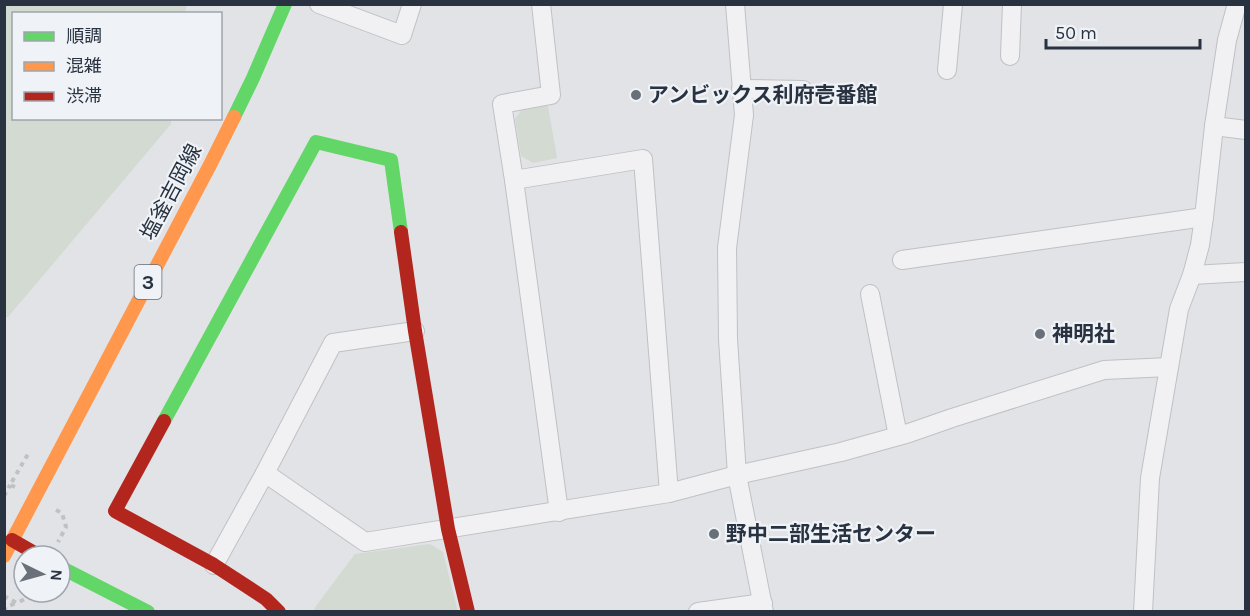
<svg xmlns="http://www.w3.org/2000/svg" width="1250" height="616" viewBox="0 0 1250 616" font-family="Karla,'Noto Sans JP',sans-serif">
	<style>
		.green { fill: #d2dad1 }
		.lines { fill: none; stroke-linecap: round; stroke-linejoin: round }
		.street-casing { stroke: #bfc1c4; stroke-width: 20 }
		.path { stroke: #bfc2c5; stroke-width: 4; stroke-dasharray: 4.5 4.5; stroke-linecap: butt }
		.street { stroke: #f1f1f3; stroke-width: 18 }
		.fast { stroke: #63d668; stroke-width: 14 }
		.slow { stroke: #ff974d; stroke-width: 14 }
		.jam { stroke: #b3261e; stroke-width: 14 }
		.poi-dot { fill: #69707a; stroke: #eff2f6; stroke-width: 2 }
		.labels { text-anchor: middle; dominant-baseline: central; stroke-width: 4.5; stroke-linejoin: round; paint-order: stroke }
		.shield { fill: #eff2f6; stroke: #646c77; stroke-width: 1.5 }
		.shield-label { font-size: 20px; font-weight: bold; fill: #283240 }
		.poi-label { font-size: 21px; font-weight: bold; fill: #283240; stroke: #eff2f6; text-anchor: start }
		.street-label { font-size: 21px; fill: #283240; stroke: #eff2f6 }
	</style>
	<rect width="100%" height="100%" fill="#e1e3e6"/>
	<g class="green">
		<path d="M4 5H187L185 13 14 14V118L171 119V124L8 317H4Z"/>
		<path d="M547 101 557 158 533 163 521 156 515 119 525 105Z"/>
		<path d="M430 544 443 552 458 612H313L316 606 355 554Z"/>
	</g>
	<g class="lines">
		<g class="street-casing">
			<g id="street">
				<path d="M319 4 402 35 412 4"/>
				<path d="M541 4 551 95 502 104 514 180 559 512"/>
				<path d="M735 4 744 115 727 248 728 339 737 475 841 452 909 433 952 418 1104 370 1169 367"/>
				<path d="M1010 56 1012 4"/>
				<path d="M947 70 953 4"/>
				<path d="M741 89 803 90"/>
				<path d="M1214 126 1246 130"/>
				<path d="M514 180 643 159 669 493"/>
				<path d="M902 260 1204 217"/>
				<path d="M1192 275 1246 272"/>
				<path d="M870 294 898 436"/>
				<path d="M265 473 333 343 415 331"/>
				<path d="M214 565 265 473 365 542 669 493 737 475 764 612"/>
				<path d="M698 612 763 603"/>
				<path d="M1143 612 1150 478 1179 309 1192 275 1200 245 1204 217 1214 126 1227 40 1237 4"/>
			</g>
		</g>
		<g class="path">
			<path d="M15 487 10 485 28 454"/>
			<path d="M4 496 10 485"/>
			<path d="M56 510 62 513 66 527 58 542"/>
			<path d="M4 596 17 603 31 596 33 592"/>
			<path d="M4 611 6 607 16 603"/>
		</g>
		<use href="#street" class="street"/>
		<g class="fast">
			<path d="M234 117 253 78 285 4"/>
			<path d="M164 421 316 142 391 160 401 232"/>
			<path d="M60 567 148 612"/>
		</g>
		<path class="slow" d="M4 556 211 163 234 117"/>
		<g class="jam">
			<path d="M401 232 415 331 448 529 468 612"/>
			<path d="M164 421 115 511 214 565 266 599 279 612"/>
			<path d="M12 540 40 556"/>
		</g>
	</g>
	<g class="poi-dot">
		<circle cx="636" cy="95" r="6"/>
		<circle cx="1040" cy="334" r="6"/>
		<circle cx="714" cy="534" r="6"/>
	</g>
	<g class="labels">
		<rect class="shield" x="134.5" y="265" width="27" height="34" rx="4.5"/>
		<g class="shield-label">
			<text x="148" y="282">3</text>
		</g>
		<g class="poi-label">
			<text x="648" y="95">アンビックス利府壱番館</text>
			<text x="1052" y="334">神明社</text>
			<text x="726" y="534">野中二部生活センター</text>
		</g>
		<g class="street-label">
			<text transform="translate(171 192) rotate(-62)">塩釜吉岡線</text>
		</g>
	</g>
	<rect width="1250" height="616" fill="none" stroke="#283240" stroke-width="12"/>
	<rect x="12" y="12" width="210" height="108" fill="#eff2f6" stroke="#9fa5ad" stroke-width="1.5"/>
	<rect x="24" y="32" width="30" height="9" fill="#63d668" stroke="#9fa5ad" stroke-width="1.5"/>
	<text x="66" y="42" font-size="18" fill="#283240">順調</text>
	<rect x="24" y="62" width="30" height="9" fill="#ff974d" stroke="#9fa5ad" stroke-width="1.5"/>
	<text x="66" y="72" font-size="18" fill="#283240">混雑</text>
	<rect x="24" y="92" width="30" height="9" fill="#b3261e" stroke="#9fa5ad" stroke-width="1.5"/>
	<text x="66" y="102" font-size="18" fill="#283240">渋滞</text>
	<g transform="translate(42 574) rotate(95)"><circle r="28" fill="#eff2f6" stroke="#9fa5ad" stroke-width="1.5"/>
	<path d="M0-4.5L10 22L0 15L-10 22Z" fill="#69707a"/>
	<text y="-9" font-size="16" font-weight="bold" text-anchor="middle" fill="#283240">N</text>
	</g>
	<path d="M1046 39v9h154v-9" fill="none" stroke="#283240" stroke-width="3"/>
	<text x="1055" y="39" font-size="18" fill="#283240" stroke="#eff2f6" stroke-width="4.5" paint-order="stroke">50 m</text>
</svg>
